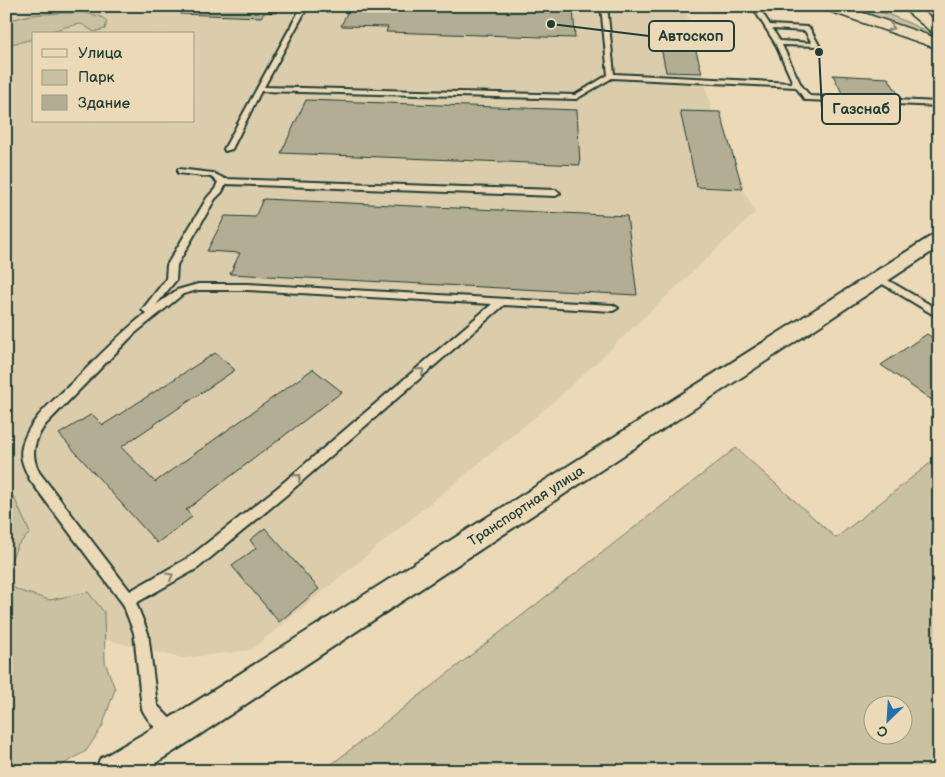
<svg xmlns="http://www.w3.org/2000/svg" width="945" height="777" viewBox="0 0 945 777" font-family="'Balsamiq Sans',sans-serif">
	<style>
		.built { fill: #dbccac; fill-rule: evenodd }
		.green { fill: #cac0a2; stroke: #747e6b; fill-rule: evenodd }
		.building { fill: #b3ae93; stroke: #1f3d34 }
		.lines { fill: none; stroke-linecap: round; stroke-linejoin: round }
		.service-casing { stroke: #1f3d34; stroke-width: 4 }
		.minor-casing { stroke: #1f3d34; stroke-width: 4 }
		.secondary-casing { stroke: #1f3d34; stroke-width: 3 }
		.service { fill: #ecd9b7; fill-rule: evenodd }
		.minor { fill: #ecd9b7; fill-rule: evenodd }
		.secondary { fill: #ecd9b7; fill-rule: evenodd }
		.oneway { stroke: #7b836f }
		.labels { text-anchor: middle; dominant-baseline: central; stroke-width: 4.5; stroke-linejoin: round; paint-order: stroke }
		.street-label { font-size: 14px; fill: #1f3d34; stroke: #ecd9b7 }
		.leader { fill: none; stroke: #1f3d34; stroke-width: 2 }
		.callout-dot { fill: #1f3d34; stroke: #ecd9b7; stroke-width: 2 }
		.callout { fill: #ecd9b7; stroke: #1f3d34; stroke-width: 2 }
		.callout-label { font-size: 15px; text-anchor: middle; font-weight: bold; fill: #1f3d34 }
	</style>
	<rect width="100%" height="100%" fill="#ecd9b7"/>
	<filter id="ink" filterUnits="userSpaceOnUse"><feTurbulence type="fractalNoise" baseFrequency=".02" numOctaves="2"/><feDisplacementMap in="SourceGraphic" scale="10" xChannelSelector="R" yChannelSelector="G"/><feConvolveMatrix kernelMatrix="1 2 1 2 8 2 1 2 1" color-interpolation-filters="sRGB"/></filter>
	<g filter="url(#ink)">
		<path class="built" d="M6 6H685L712 112 680 111 697 187 743 189 755 213 557 399 251 650 182 658 6 616ZM34 34H194V121H34Z"/>
		<g class="green">
			<path d="M834 6C843 6 853 5 862 6 884 11 919 27 939 38V42Z"/>
			<path d="M60 13C74 13 97 11 107 21L105 29 94 32 82 24C64 25 51 34 34 34V39L6 45V21L30 15Z"/>
			<path d="M736 448 836 538 939 456V771H323ZM902 704V734H872V704Z"/>
			<path d="M6 493 14 497 30 533 17 546 6 573Z"/>
			<path d="M6 574 9 585 20 591 50 600 88 592 104 612 105 662 115 689 102 727 86 751 52 771H6Z"/>
		</g>
		<g class="building">
			<path d="M165 6H281L277 13 265 12 261 17 180 14 185 9 163 8Z"/>
			<path d="M350 6H573L575 38 386 32 388 27 341 26Z"/>
			<path d="M709 6H727L729 12 710 11Z"/>
			<path d="M660 42 694 44 702 73 666 72Z"/>
			<path d="M833 75 888 78 902 100 844 97Z"/>
			<path d="M306 100 577 110 580 165 281 153Z"/>
			<path d="M680 111 720 112 743 189 697 187Z"/>
			<path d="M263 199 627 216 637 295 230 274 240 253 207 251 225 216 255 217Z"/>
			<path d="M927 334 939 342V405L881 365Z"/>
			<path d="M215 353 235 370 121 447 155 482 313 369 342 392 186 510 192 517 157 543 59 434 92 414 103 425Z"/>
			<path d="M265 528 319 589 279 622 232 566 256 548 250 540Z"/>
		</g>
		<g class="lines">
			<g class="service-casing">
				<g id="service">
					<path d="M302 6H308L264 87 575 95 608 75 601 6H607L614 74 793 83 775 43 752 6H758L770 25 807 27 810 29 819 45 818 46 782 45 801 85 810 96 939 102V106L808 100H805L796 87 612 78 576 99 261 91 232 149 225 151 224 149ZM772 29 805 31 812 43 780 41Z"/>
					<path d="M178 169 213 173 225 179 556 190 560 193 556 196 226 184 222 192 215 199 177 265 176 280 156 305 177 290 198 284H247L613 305 618 308 613 311 504 305 285 496 198 568 136 603 148 633 157 705 178 727 180 733 178 739 172 741C161 736 147 720 142 709L134 633 123 604 30 480C25 469 19 459 22 447 28 419 57 398 76 379 99 356 121 333 146 313L142 310 166 279 167 265 207 198 215 189 218 182 211 177 178 173ZM198 290H247L492 304 277 488 188 558 130 591 39 472C30 454 34 441 45 425L134 334 183 294Z"/>
					<path d="M879 275 939 310V318L876 280 874 278 876 276Z"/>
				</g>
			</g>
			<g class="minor-casing">
				<path id="minor" d="M939 233V247L184 745 143 771H95L100 759 162 723 933 235Z"/>
			</g>
			<g class="secondary-casing">
				<g id="secondary">
					<path d="M821 6H843L939 39V49L823 9Z"/>
					<path d="M900 6H916L939 23V35L934 34Z"/>
				</g>
			</g>
			<use href="#service" class="service"/>
			<use href="#minor" class="minor"/>
			<use href="#secondary" class="secondary"/>
		</g>
		<defs><path id="oneway-chevron" d="M-2-3.5L2.5 0L-2 3.5" fill="none" stroke-width="1.6" stroke-linecap="round" stroke-linejoin="round" transform="scale(1.25)"/></defs>
		<g class="oneway">
			<use href="#oneway-chevron" transform="translate(891 27) rotate(18)"/>
			<use href="#oneway-chevron" transform="translate(421 371) rotate(-41)"/>
			<use href="#oneway-chevron" transform="translate(298 477) rotate(-41)"/>
			<use href="#oneway-chevron" transform="translate(170 576) rotate(-30)"/>
		</g>
	</g>
	<g class="labels">
		<g class="street-label">
			<text transform="translate(526 506) rotate(-33)">Транспортная улица</text>
		</g>
	</g>
	<path class="leader" d="M551 24L649 36M819 52L822 109"/>
	<g class="callout-dot">
		<circle cx="551" cy="24" r="5"/>
		<circle cx="819" cy="52" r="5"/>
	</g>
	<g class="callout">
		<rect x="649" y="21" width="85" height="30" rx="5"/>
		<rect x="822" y="94" width="78" height="30" rx="5"/>
	</g>
	<g class="callout-label">
		<text x="691" y="41">Автоскоп</text>
		<text x="861" y="114">Газснаб</text>
	</g>
	<rect width="945" height="777" fill="none" stroke="#ecd9b7" stroke-width="25"/>
	<rect x="12" y="12" width="920" height="752" fill="none" stroke="#1f3d34" stroke-width="2" filter="url(#ink)"/>
	<rect x="32" y="32" width="162" height="90" fill="#ecd9b7" stroke="#9a9b83"/>
	<rect x="42" y="49" width="25" height="8" fill="#ecd9b7" stroke="#9a9b83"/>
	<text x="78" y="58" font-size="15" fill="#1f3d34">Улица</text>
	<rect x="42" y="70" width="25" height="15" fill="#cac0a2" stroke="#9a9b83"/>
	<text x="78" y="82" font-size="15" fill="#1f3d34">Парк</text>
	<rect x="42" y="95" width="25" height="15" fill="#b3ae93" stroke="#9a9b83"/>
	<text x="78" y="108" font-size="15" fill="#1f3d34">Здание</text>
	<g transform="translate(888 720) rotate(205)"><circle r="24" fill="#ecd9b7" stroke="#9a9b83"/>
	<path d="M0-4L9 19L0 12L-9 19Z" fill="#1f6fb2"/>
	<text y="-8" font-size="14" font-weight="bold" text-anchor="middle" fill="#1f3d34">С</text>
	</g>
</svg>
